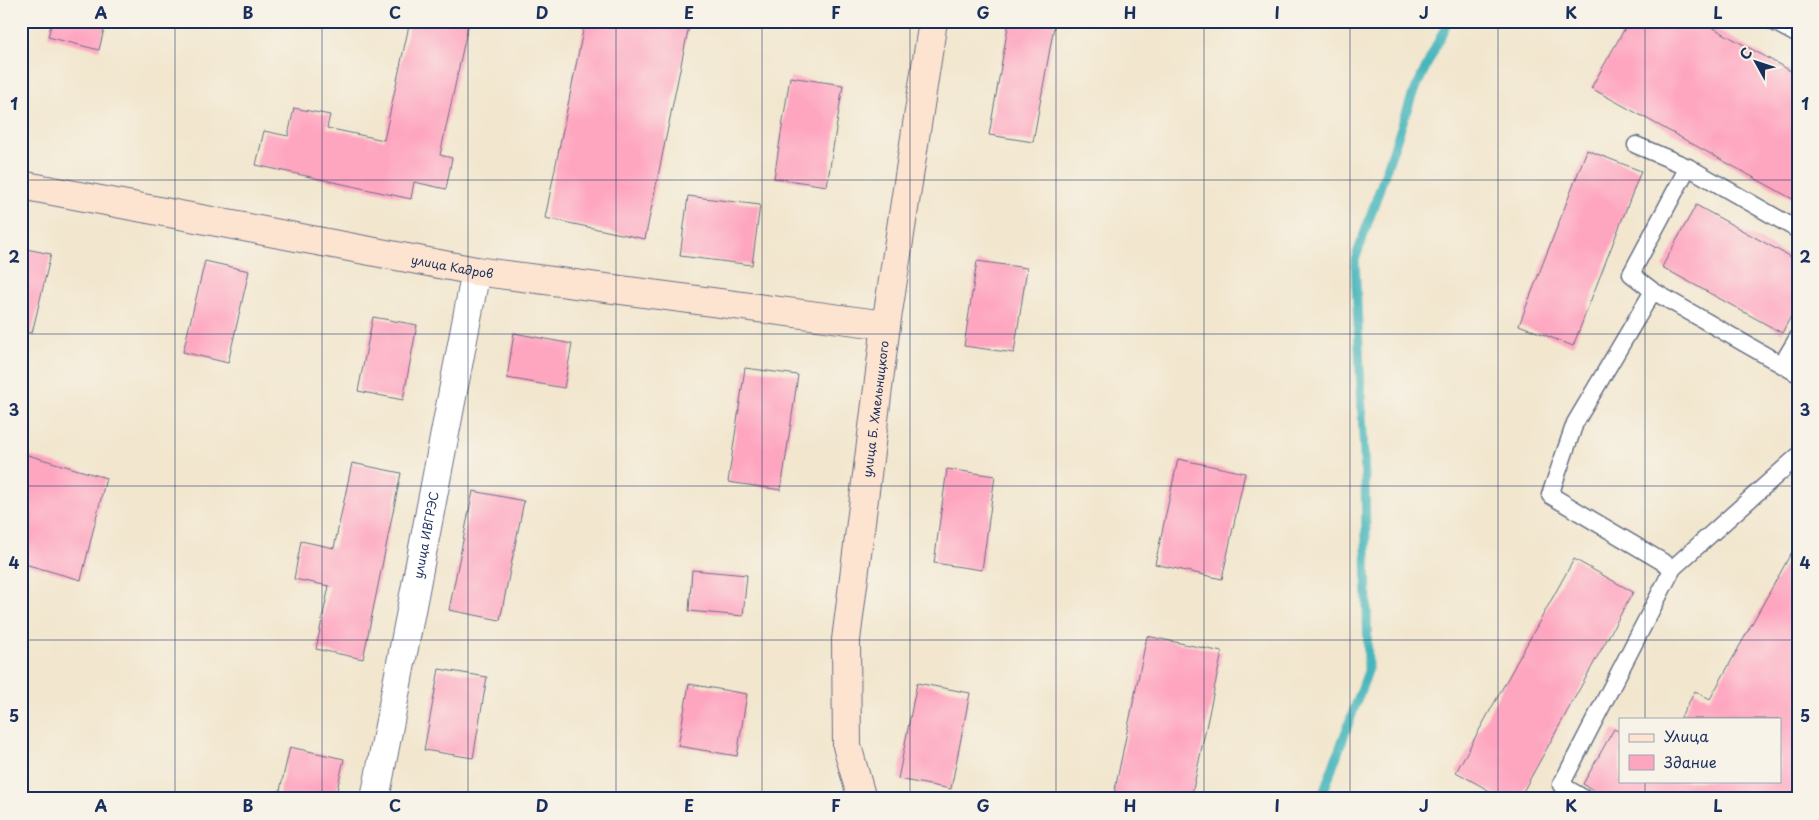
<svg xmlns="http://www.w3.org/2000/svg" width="1819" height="820" viewBox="0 0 1819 820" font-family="'Playpen Sans',sans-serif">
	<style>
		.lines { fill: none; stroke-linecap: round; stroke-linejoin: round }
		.stream { stroke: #46b6bc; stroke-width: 9 }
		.building { fill: #fea5c0 }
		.lane-casing { stroke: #666f85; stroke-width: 19 }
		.street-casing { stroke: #666f85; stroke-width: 30 }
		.secondary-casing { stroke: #666f85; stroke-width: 30 }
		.lane { stroke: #fff; stroke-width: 16 }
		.street { stroke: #fff; stroke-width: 28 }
		.secondary { stroke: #fde4d1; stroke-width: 28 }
		.grid { fill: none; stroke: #1b2f5e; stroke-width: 1; stroke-opacity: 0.55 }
		.labels { text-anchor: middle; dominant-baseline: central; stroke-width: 4; stroke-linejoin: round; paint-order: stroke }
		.street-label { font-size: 12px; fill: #1b2f5e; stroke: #f7f3e8 }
		.neatline { fill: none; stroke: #1b2f5e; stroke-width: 2 }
		.grid-label { font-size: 16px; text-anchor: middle; font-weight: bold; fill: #1b2f5e }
	</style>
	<rect width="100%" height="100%" fill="#f7f3e8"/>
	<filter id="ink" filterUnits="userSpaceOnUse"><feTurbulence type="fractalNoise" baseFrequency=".02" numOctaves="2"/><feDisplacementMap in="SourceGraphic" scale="10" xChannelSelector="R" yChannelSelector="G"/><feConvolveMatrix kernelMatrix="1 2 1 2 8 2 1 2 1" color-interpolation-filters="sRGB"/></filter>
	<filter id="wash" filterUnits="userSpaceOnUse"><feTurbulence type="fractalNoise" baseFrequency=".0096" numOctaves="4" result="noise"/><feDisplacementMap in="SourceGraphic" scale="20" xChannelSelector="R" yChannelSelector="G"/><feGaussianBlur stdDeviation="1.12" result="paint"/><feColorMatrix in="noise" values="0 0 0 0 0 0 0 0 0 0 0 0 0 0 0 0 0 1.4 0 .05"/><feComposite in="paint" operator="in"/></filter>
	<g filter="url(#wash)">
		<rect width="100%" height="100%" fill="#f2e6ce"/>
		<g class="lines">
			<path class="stream" d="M1321 799 1368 671 1365 477 1355 260 1412 96 1448 21"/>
		</g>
		<g id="blocks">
			<g class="building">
				<path d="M52 21H106L99 50 48 37Z"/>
				<path d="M410 21H469L440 155 452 158 446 189 414 182 411 199 256 165 264 131 288 136 294 108 330 115 327 128 384 140Z"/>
				<path d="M585 21H690L645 239 545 218Z"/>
				<path d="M1009 21H1055L1033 142 989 135Z"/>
				<path d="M1629 21H1701L1798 75V202L1591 88Z"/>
				<path d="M790 77 843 85 827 186 774 178Z"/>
				<path d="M1587 150 1641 171 1573 346 1519 325Z"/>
				<path d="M688 196 760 205 752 265 680 256Z"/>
				<path d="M1696 205 1798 261V303L1782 333 1662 267Z"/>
				<path d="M21 248 51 254 32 333 21 331Z"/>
				<path d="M205 261 249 271 228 363 183 352Z"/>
				<path d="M977 261 1027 268 1014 353 964 346Z"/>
				<path d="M373 317 417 325 403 400 358 391Z"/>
				<path d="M514 333 572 344 564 388 507 378Z"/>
				<path d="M745 368 798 375 781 490 728 482Z"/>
				<path d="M21 453 106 478 81 580 21 563Z"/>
				<path d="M1178 459 1245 473 1222 579 1155 564Z"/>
				<path d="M352 463 401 473 363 659 316 649 329 586 294 579 301 541 334 548Z"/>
				<path d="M947 469 995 476 982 570 934 563Z"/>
				<path d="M473 491 524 501 500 620 449 610Z"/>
				<path d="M1798 541V799H1609L1583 784 1614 729 1620 732V781H1780V719H1680L1695 691 1710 699Z"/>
				<path d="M1574 559 1633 592 1519 799H1504L1456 772Z"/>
				<path d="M692 570 747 575 743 616 689 611Z"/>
				<path d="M1147 636 1222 652 1191 799H1113Z"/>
				<path d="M439 669 487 677 473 758 424 750Z"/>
				<path d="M917 683 970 693 951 789 898 779Z"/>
				<path d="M689 684 747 694 737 756 678 746Z"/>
				<path d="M290 747 344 759 335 799H278Z"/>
			</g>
		</g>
	</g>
	<g filter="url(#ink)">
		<use href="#blocks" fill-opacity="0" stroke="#666f85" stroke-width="1"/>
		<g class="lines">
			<g class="lane-casing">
				<g id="lane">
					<path d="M1772 21 1798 35"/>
					<path d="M1636 145 1688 167 1798 230"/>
					<path d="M1653 291 1798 374"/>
					<path d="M1782 364 1798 337"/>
					<path d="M1673 568 1798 456"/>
					<path d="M1585 799 1561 785 1673 568 1550 495 1575 423 1653 291 1631 274 1688 167"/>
				</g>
			</g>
			<g class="street-casing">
				<g id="street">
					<path id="s1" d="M375 799 476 271"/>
				</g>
			</g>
			<g class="secondary-casing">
				<g id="secondary">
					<path id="s2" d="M21 185 476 271 886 325"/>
					<path id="s3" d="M862 799 847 746 846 640 886 325 933 21"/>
				</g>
			</g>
			<use href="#lane" class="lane"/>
			<use href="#street" class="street"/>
			<use href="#secondary" class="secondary"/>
		</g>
	</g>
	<path class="grid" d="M175 21V799M322 21V799M468 21V799M616 21V799M762 21V799M910 21V799M1056 21V799M1204 21V799M1350 21V799M1498 21V799M1645 21V719M21 180H1798M21 334H1798M21 486H1798M21 640H1798M1645 781V799"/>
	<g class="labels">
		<g class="street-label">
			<text stroke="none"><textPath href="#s2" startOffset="439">улица Кадров</textPath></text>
			<text stroke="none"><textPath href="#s3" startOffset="394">улица Б. Хмельницкого</textPath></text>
			<text stroke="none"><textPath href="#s1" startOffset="269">улица ИВГРЭС</textPath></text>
		</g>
	</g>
	<rect width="1819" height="820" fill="none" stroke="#f7f3e8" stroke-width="55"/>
	<rect x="1619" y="718" width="162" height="65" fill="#f7f3e8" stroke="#9fa5b1"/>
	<rect x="1629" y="734" width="25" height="8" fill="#fde4d1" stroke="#9fa5b1"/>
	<text x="1664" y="742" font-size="15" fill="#1b2f5e">Улица</text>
	<rect x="1629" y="755" width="25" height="15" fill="#fea5c0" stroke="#9fa5b1"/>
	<text x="1664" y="768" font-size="15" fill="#1b2f5e">Здание</text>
	<g transform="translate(1756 62) rotate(310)" stroke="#f7f3e8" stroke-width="4" paint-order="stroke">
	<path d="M0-4L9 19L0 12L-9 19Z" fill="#1b2f5e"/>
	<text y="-8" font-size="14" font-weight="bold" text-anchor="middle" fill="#1b2f5e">С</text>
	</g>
	<rect x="28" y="28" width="1764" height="764" class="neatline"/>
	<g class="grid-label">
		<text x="101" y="19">A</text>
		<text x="248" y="19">B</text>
		<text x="395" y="19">C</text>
		<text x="542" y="19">D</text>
		<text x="689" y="19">E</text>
		<text x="836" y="19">F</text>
		<text x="983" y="19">G</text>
		<text x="1130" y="19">H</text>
		<text x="1277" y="19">I</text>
		<text x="1424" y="19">J</text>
		<text x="1571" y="19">K</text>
		<text x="1718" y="19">L</text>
		<text x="14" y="110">1</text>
		<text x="1805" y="110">1</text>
		<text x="14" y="263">2</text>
		<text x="1805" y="263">2</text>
		<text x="14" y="416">3</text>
		<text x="1805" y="416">3</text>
		<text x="14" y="569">4</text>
		<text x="1805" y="569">4</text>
		<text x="14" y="722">5</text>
		<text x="1805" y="722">5</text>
		<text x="101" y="812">A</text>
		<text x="248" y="812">B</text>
		<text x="395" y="812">C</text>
		<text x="542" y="812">D</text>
		<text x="689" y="812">E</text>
		<text x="836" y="812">F</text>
		<text x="983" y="812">G</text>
		<text x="1130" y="812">H</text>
		<text x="1277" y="812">I</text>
		<text x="1424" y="812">J</text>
		<text x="1571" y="812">K</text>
		<text x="1718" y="812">L</text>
	</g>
</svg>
